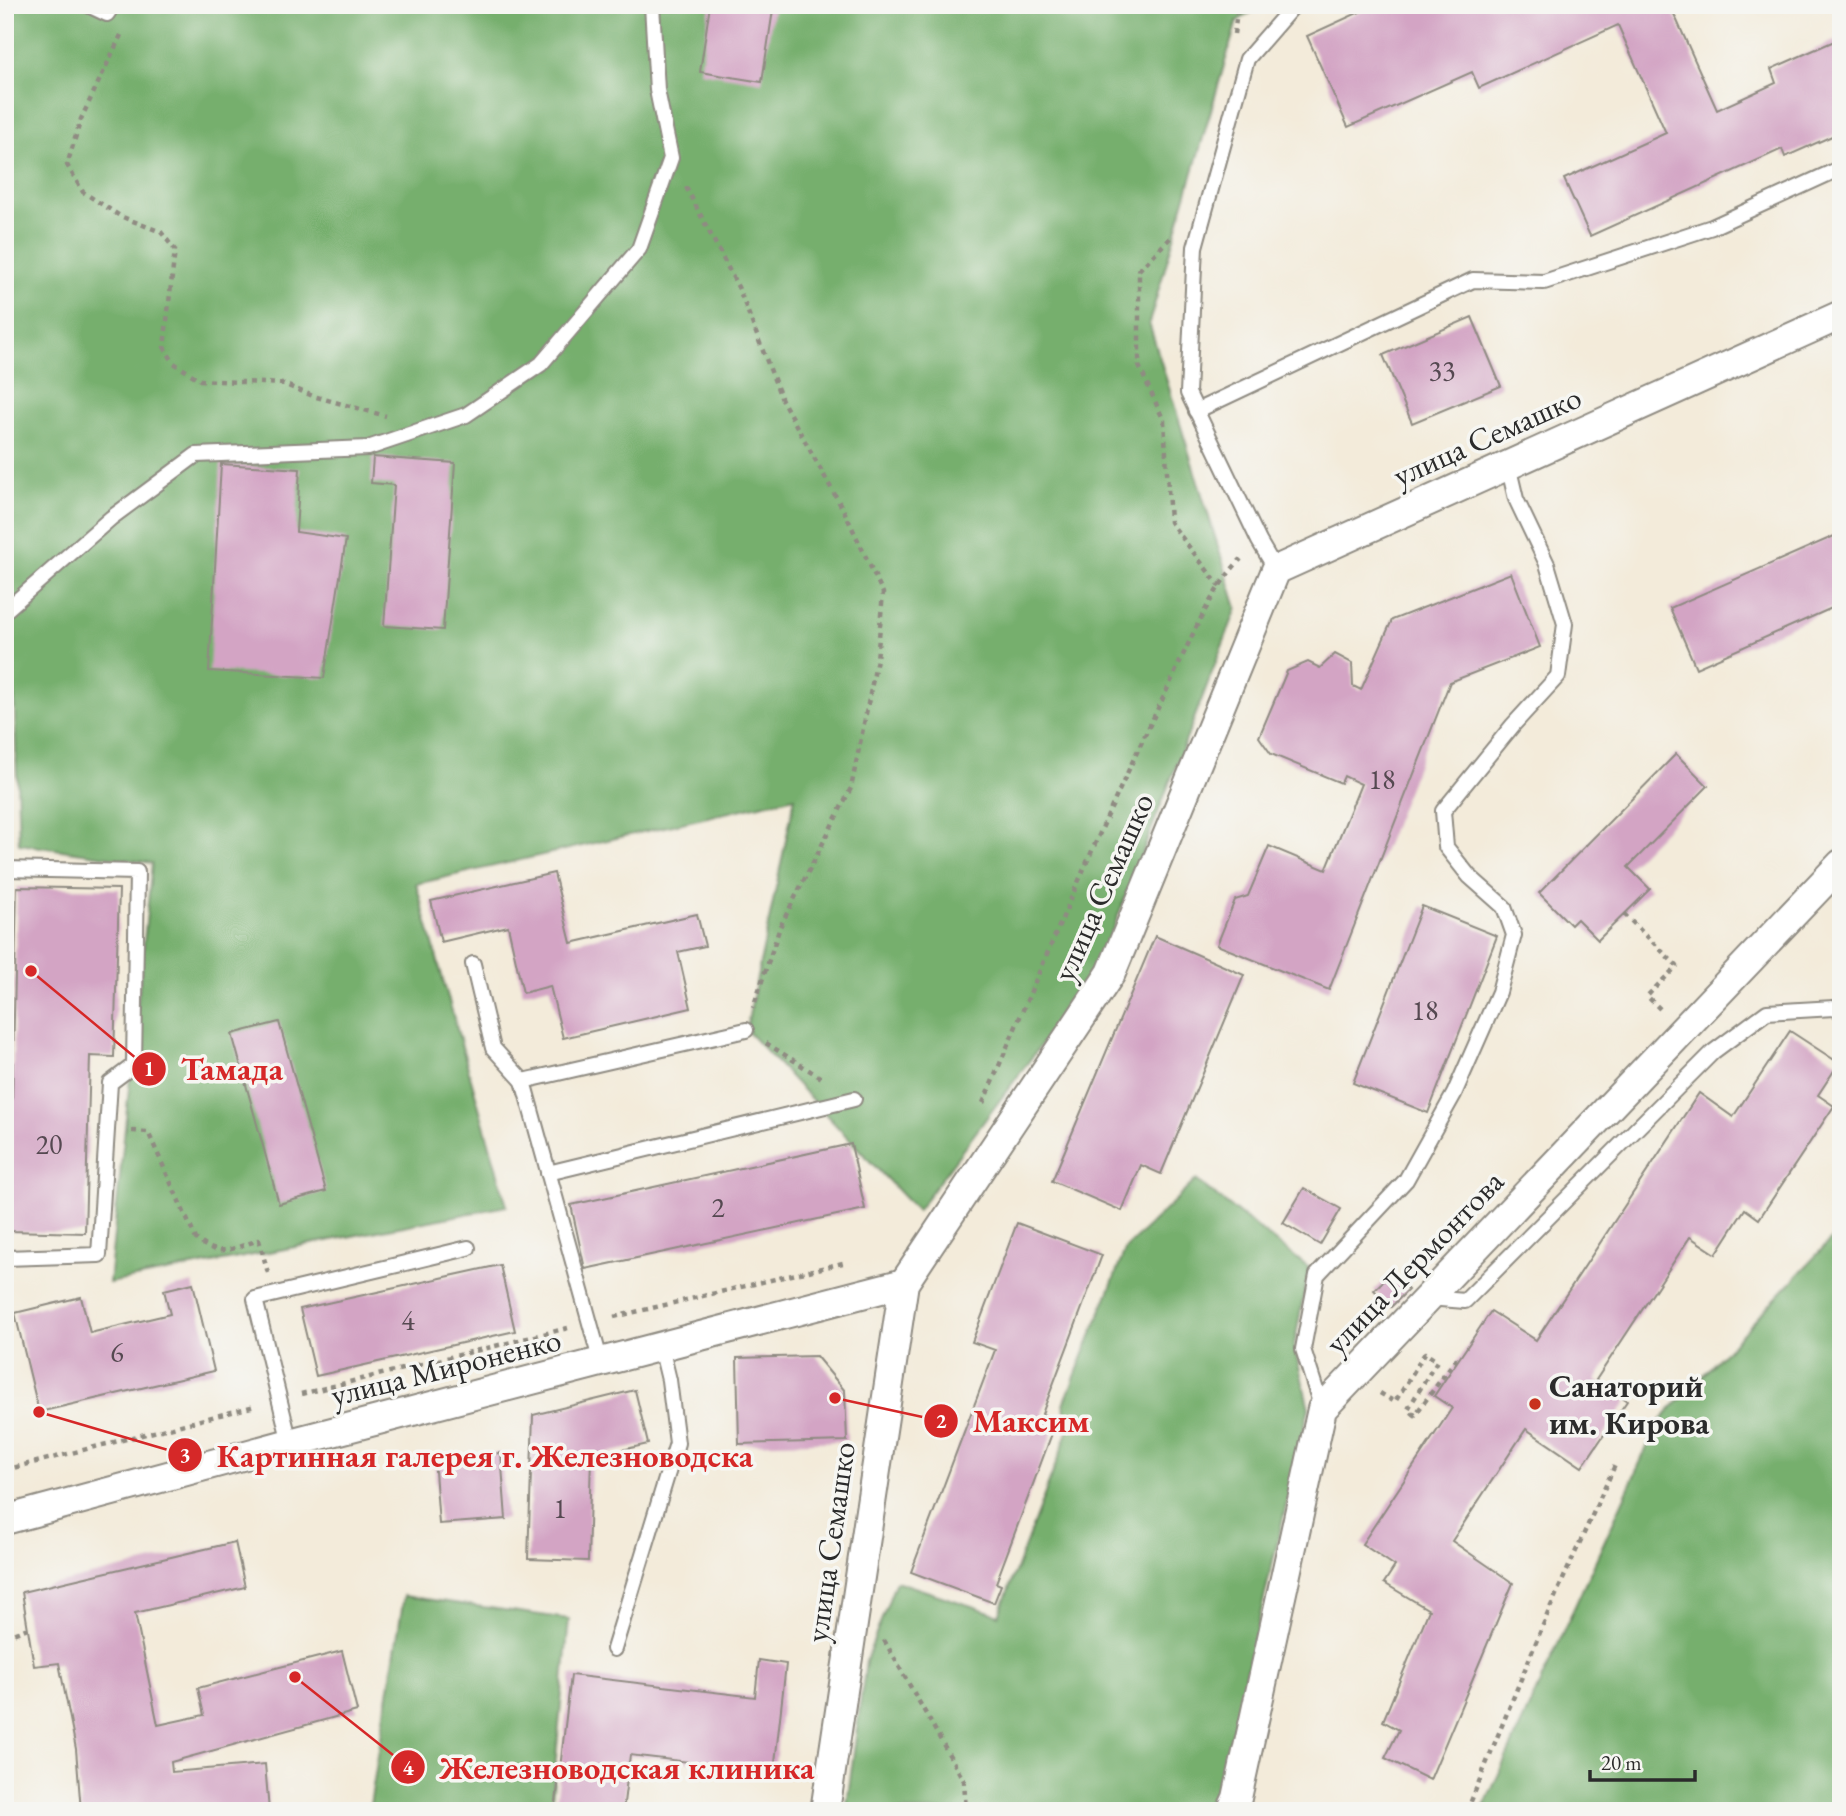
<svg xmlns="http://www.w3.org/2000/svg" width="1846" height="1816" viewBox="0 0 1846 1816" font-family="'EB Garamond',serif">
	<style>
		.forest { fill: #76af6d; stroke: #506d4c; stroke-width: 2 }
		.building { fill: #d3a4c4 }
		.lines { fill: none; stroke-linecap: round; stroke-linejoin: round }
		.service-casing { stroke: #8f8b82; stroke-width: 18 }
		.minor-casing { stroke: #8f8b82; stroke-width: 32 }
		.path { stroke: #8f8b82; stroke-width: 4.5; stroke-dasharray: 5 5; stroke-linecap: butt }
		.service { stroke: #fff; stroke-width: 14 }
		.minor { stroke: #fff; stroke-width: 28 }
		.poi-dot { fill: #c8321e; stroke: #f6f6f2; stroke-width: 2.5 }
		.labels { text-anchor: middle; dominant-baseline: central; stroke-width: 7; stroke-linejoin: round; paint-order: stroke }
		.number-label { font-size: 28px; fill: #554951 }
		.street-label { font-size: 32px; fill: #2b2b2b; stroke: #f6f6f2 }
		.poi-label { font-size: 32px; font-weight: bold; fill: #2b2b2b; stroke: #f6f6f2; text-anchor: start }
		.leader { fill: none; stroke: #d62828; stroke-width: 2.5 }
		.callout-dot { fill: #d62828; stroke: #f6f6f2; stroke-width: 2.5 }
		.mark-label { font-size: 21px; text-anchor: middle; font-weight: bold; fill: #fff }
		.callout-label { font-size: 33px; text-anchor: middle; font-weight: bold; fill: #d62828; stroke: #f6f6f2; stroke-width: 7; stroke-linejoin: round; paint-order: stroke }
	</style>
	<rect width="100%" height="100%" fill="#f6f6f2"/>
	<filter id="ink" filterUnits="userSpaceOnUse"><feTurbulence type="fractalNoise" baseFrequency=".0143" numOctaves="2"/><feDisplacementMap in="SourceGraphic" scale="14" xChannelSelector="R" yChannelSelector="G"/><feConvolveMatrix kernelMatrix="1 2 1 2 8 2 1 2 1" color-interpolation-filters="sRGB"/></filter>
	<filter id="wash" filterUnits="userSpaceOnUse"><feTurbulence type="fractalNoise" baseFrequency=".00686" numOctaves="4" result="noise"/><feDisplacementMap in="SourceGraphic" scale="28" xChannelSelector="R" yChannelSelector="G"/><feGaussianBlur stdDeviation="1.57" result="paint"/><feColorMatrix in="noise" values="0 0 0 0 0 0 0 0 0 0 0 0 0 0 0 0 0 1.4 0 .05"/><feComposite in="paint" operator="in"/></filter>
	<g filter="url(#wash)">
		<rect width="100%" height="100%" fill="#f3ebda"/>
		<g class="forest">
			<path d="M5 5H1264L1237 21 1149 323 1237 608 1097 970 917 1211 746 1030 795 797 416 884 507 1206 109 1283 152 863 19 844 5 397Z"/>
			<path d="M1196 1180 1309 1268 1294 1346 1309 1408 1220 1785 1208 1811H846L866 1661 896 1581 999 1615 1068 1432 1064 1404 1126 1248Z"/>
			<path d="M1841 1229V1811H1482L1658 1423Z"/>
			<path d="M404 1596 569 1619 551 1811H369Z"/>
		</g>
		<g id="blocks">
			<g class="building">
				<path d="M710 5H740L773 10 762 82 700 72Z"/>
				<path d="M1375 5H1670L1717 110 1776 83 1771 69 1841 38V132L1785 157 1782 149 1590 236 1564 179 1666 133 1618 25 1479 88 1472 72 1348 127 1307 36Z"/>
				<path d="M1472 317 1501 386 1412 423 1383 355Z"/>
				<path d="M373 457 455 463 443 630 384 626 394 485 371 483Z"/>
				<path d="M221 464 300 469 296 532 346 539 324 678 209 671Z"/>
				<path d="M1841 533V604L1696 668 1670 608Z"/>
				<path d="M1511 573 1540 647 1450 682 1329 990 1217 945 1235 900 1248 896 1269 846 1326 870 1361 784 1344 776 1341 783 1271 754 1259 737 1287 671 1308 662 1320 668 1335 654 1352 663 1353 686 1361 690 1392 620Z"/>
				<path d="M1676 754 1708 786 1628 867 1650 889 1598 940 1577 919 1571 925 1539 893Z"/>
				<path d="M554 873 571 943 697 914 705 946 678 952 691 1008 563 1038 550 986 523 993 508 926 441 942 431 901Z"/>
				<path d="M17 887 119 889 114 1057 90 1056 85 1233 9 1231Z"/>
				<path d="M1422 906 1497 936 1428 1113 1353 1083Z"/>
				<path d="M1155 936 1244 975 1161 1174 1141 1165 1122 1211 1052 1181Z"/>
				<path d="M279 1022 326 1191 279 1204 232 1034Z"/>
				<path d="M1790 1031 1839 1063 1818 1095 1834 1106 1759 1219 1745 1209 1716 1254 1690 1237 1596 1380 1627 1401 1582 1467 1526 1429 1452 1541 1513 1583 1430 1780 1385 1758 1399 1730 1383 1721 1429 1610 1384 1583 1395 1566 1362 1544 1452 1408 1434 1396 1491 1311 1536 1340 1699 1093 1733 1117Z"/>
				<path d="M851 1144 865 1209 585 1269 571 1205Z"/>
				<path d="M1304 1188 1341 1209 1320 1245 1283 1223Z"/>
				<path d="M1017 1223 1102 1255 1042 1414 1057 1420 996 1583 1001 1585 994 1603 911 1572 995 1350 972 1342Z"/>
				<path d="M500 1265 515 1331 316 1376 300 1309Z"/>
				<path d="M1392 1273 1408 1290 1391 1307 1374 1290Z"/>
				<path d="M193 1283 214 1371 39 1412 15 1313 81 1297 90 1333 170 1314 164 1290Z"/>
				<path d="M816 1356 845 1391 847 1441 739 1444 737 1358Z"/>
				<path d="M635 1390 648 1444 591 1457 588 1561 528 1559 533 1415Z"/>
				<path d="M501 1453 506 1519 439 1524 434 1458Z"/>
				<path d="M235 1542 245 1587 135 1613 158 1725 204 1715 198 1688 342 1651 357 1711 171 1762 172 1772 265 1764 269 1811H81L76 1749 59 1663 34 1666 22 1592Z"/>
				<path d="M759 1660 786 1664 774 1772 630 1755 623 1811H555L571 1675 755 1697Z"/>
			</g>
		</g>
	</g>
	<g filter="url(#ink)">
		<use href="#blocks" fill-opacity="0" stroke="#8f8b82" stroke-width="2"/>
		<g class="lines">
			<g class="service-casing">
				<g id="service">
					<path d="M88 5 107 14 113 5"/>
					<path d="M1196 411 1473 280 1544 282 1712 227 1841 168"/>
					<path d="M1276 570 1259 541 1188 393 1195 247 1247 59 1294 5"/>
					<path d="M5 611 111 518 196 455 368 448 466 415 541 364 639 249 671 158 657 90 652 5"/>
					<path d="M5 869 137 872 134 1065 110 1083 99 1255 5 1258"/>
					<path d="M473 964 493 1048 523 1081"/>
					<path d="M548 1173 854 1099"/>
					<path d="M1428 1298 1465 1301 1713 1052 1767 1012 1834 1008 1841 1010"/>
					<path d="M601 1363 523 1081 746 1030"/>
					<path d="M1322 1409 1303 1349 1317 1275 1406 1180 1454 1094 1499 992 1514 935 1504 907 1469 876 1446 847 1443 811 1513 725 1558 676 1565 624 1547 564 1516 499 1508 465"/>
					<path d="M290 1443 255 1299 468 1248"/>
					<path d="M614 1649 677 1443 669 1380 661 1347"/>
				</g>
			</g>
			<g class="minor-casing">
				<g id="minor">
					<path d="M5 1520 290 1443 904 1283"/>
					<path d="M825 1811 904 1283 1111 973 1276 570 1841 315"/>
					<path d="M1231 1811 1237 1798 1322 1409 1841 864"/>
				</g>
			</g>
			<g class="path">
				<path d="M1234 34 1238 5"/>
				<path d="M121 35 81 119 67 165 83 192 120 216 161 232 175 250 164 347 174 363 200 380 283 384 313 396 386 416"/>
				<path d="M686 187 739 289 782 400 845 513 883 593 877 659 851 788 780 927 753 1008"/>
				<path d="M1170 238 1139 270V366L1164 421 1170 522 1220 587"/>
				<path d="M1624 914 1677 966 1647 996 1661 1010"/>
				<path d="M766 1043 823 1079"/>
				<path d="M983 1103C1041 969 1097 833 1161 702 1183 658 1207 593 1241 559"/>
				<path d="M132 1131 148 1132 196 1239C220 1259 232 1248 259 1240L268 1273"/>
				<path d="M614 1317 847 1262"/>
				<path d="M1380 1393 1395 1402 1425 1353 1437 1361 1408 1409 1415 1415 1456 1359 1458 1360"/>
				<path d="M301 1394 568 1328"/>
				<path d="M5 1470 255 1406"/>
				<path d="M5 1637 28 1628"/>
				<path d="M884 1640 964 1781 966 1811"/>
				<path d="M1467 1811 1550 1608 1616 1463"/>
			</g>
			<use href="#service" class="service"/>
			<use href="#minor" class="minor"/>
		</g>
	</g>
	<circle class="poi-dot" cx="1535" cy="1404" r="7"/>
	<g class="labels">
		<g class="number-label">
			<text x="1442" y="370">33</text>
			<text x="1382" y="779">18</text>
			<text x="1425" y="1010">18</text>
			<text x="49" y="1144">20</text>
			<text x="718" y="1207">2</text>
			<text x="408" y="1320">4</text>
			<text x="117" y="1352">6</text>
			<text x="560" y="1508">1</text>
		</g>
		<g class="street-label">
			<text transform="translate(1487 436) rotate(-24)">улица Семашко</text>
			<text transform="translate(1103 887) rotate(-66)">улица Семашко</text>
			<text transform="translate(1414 1262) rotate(-46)">улица Лермонтова</text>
			<text transform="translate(446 1367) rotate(-14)">улица Мироненко</text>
			<text transform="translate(830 1542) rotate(-82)">улица Семашко</text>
		</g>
		<g class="poi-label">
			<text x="1549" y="1386">Санаторий<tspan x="1549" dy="37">им. Кирова</tspan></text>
		</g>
	</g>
	<path class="leader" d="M31 971L149 1069M835 1398L941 1421M39 1412L185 1455M295 1677L408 1767"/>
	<g class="callout-dot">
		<circle cx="31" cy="971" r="7"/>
		<circle cx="835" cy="1398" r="7"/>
		<circle cx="39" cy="1412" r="7"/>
		<circle cx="295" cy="1677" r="7"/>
		<circle cx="149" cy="1069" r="18"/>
		<circle cx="941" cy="1421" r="18"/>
		<circle cx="185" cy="1455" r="18"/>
		<circle cx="408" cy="1767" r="18"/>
	</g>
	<g class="mark-label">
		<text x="149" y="1076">1</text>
		<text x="941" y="1428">2</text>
		<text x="185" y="1462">3</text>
		<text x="408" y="1775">4</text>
	</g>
	<g class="callout-label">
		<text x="232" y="1080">Тамада</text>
		<text x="1031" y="1432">Максим</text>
		<text x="485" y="1467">Картинная галерея г. Железноводска</text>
		<text x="627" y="1779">Железноводская клиника</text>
	</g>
	<rect width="1846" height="1816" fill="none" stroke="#f6f6f2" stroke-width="28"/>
	<path d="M1590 1770v10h105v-10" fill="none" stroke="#2b2b2b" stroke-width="3.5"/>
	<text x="1601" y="1770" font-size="21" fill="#2b2b2b" stroke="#f6f6f2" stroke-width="5" paint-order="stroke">20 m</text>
</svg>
